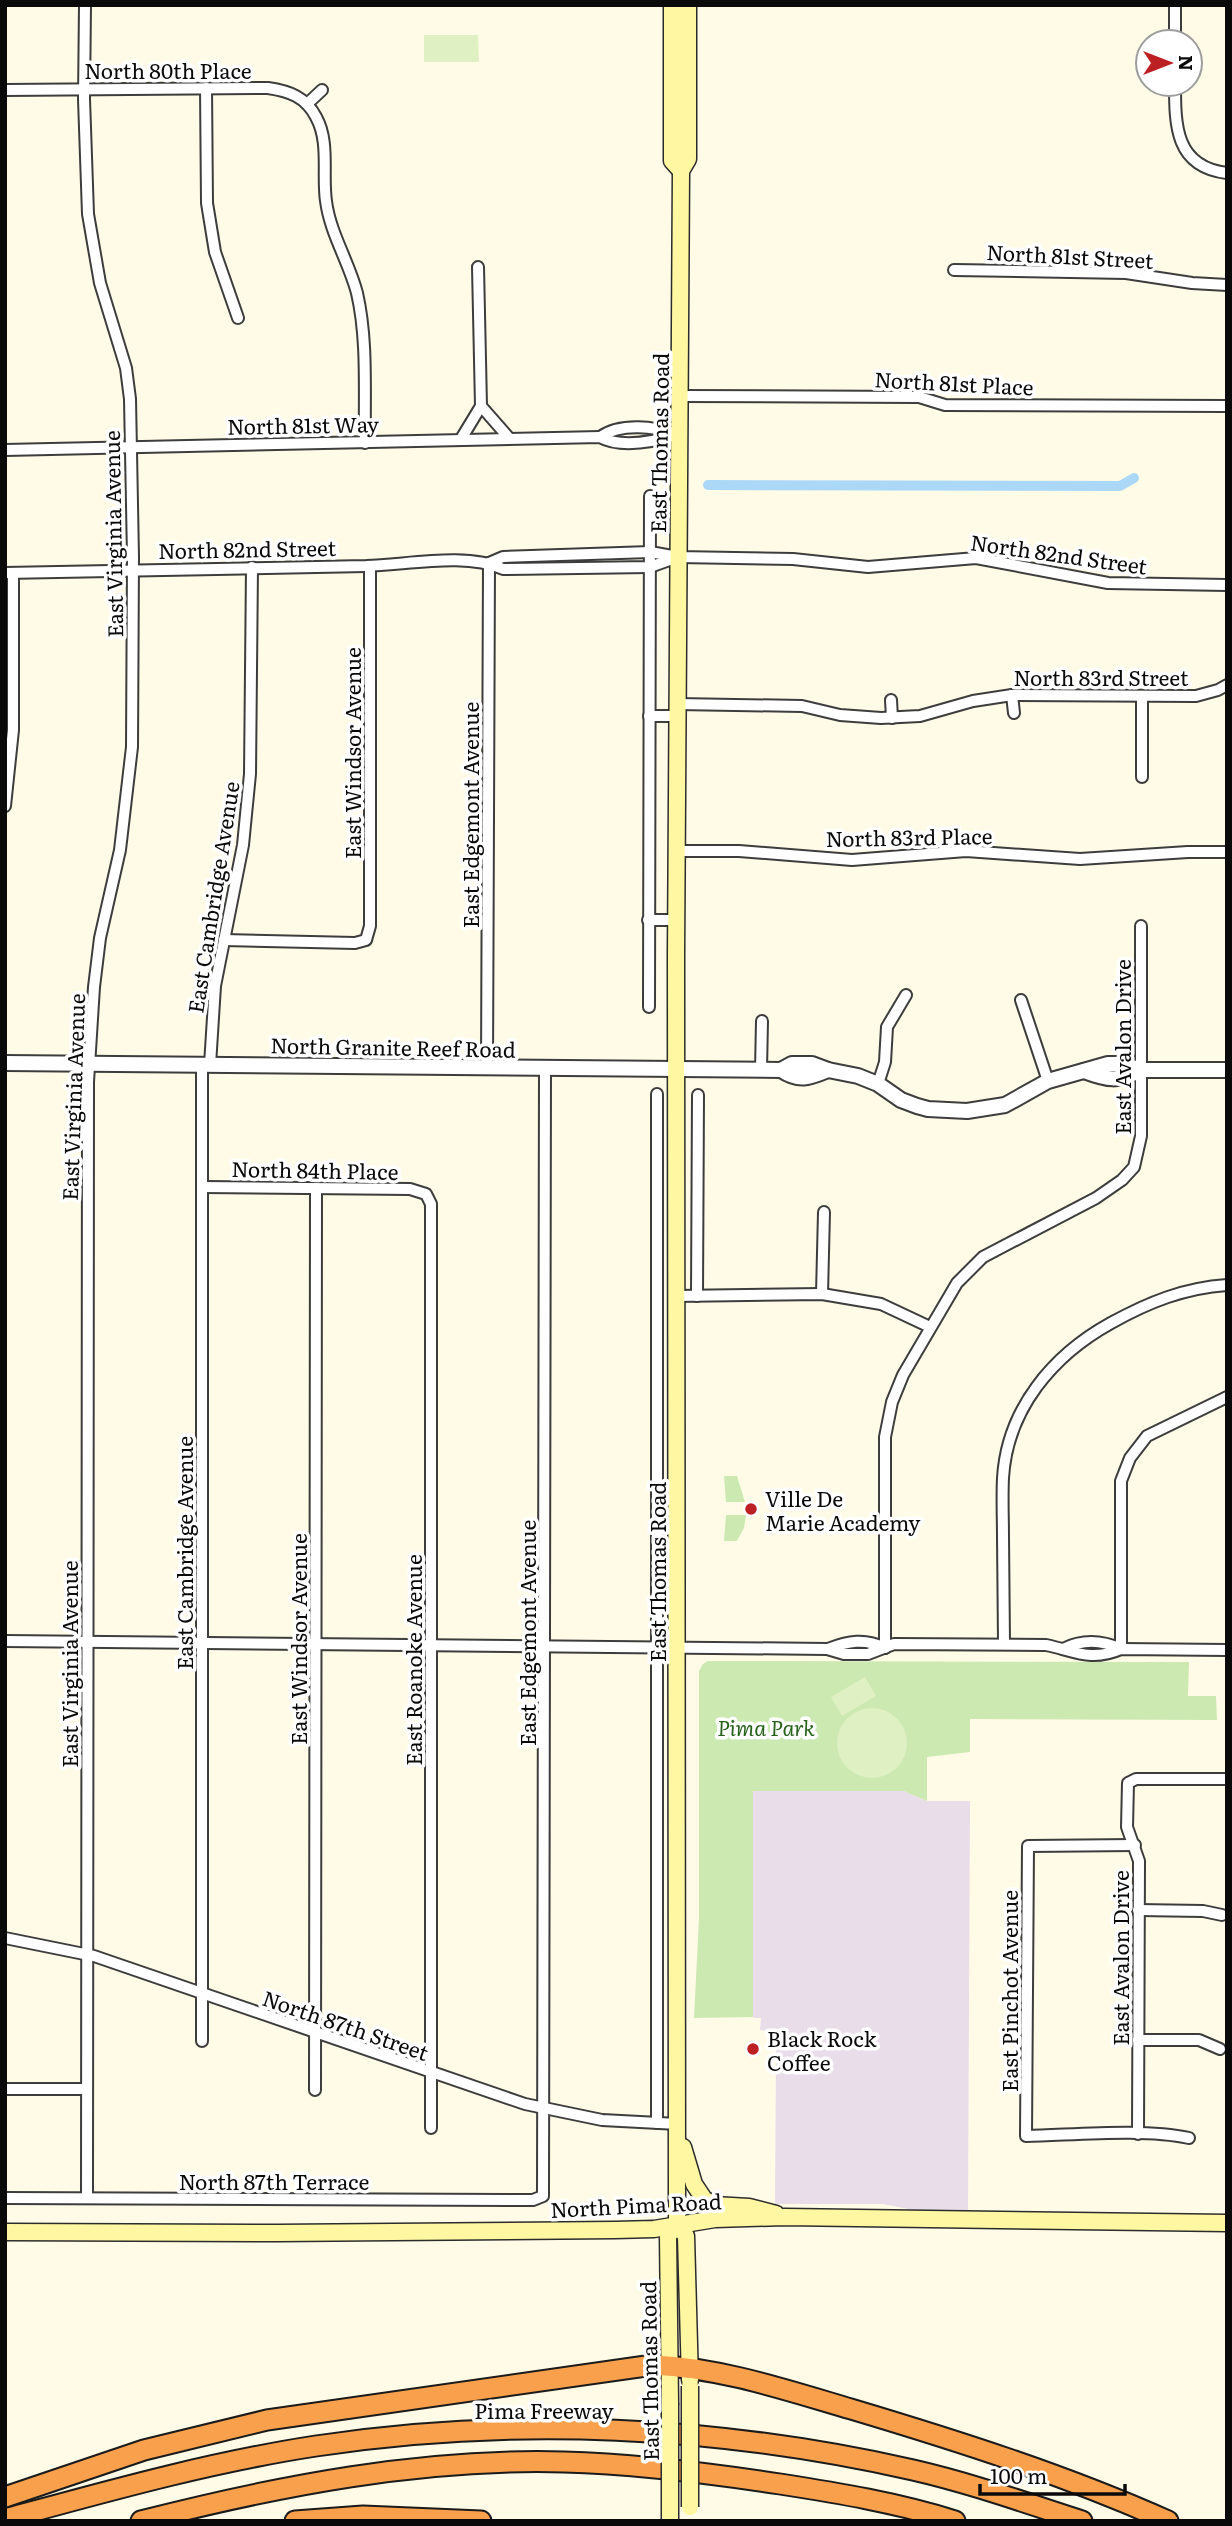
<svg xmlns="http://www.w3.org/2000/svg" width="1232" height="2526" viewBox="0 0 1232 2526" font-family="Literata,serif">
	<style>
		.industrial { fill: #e9ddea }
		.green { fill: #cce9b1 }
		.pitch { fill: #dff0c3 }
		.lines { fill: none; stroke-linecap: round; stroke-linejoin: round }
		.canal { stroke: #abd8f7; stroke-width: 10 }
		.minor-casing { stroke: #3d3d3d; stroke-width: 14 }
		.tertiary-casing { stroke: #3d3d3d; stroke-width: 18 }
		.secondary-casing { stroke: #2c2c2c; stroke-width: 19 }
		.motorway-casing { stroke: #1b1b1b; stroke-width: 23 }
		.minor { stroke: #fff; stroke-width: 10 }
		.tertiary { stroke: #fff; stroke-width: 14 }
		.secondary { stroke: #fff7a2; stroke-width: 16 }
		.motorway { stroke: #f8a04c; stroke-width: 19 }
		.secondary-bridge-casing { stroke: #2c2c2c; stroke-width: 19; stroke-linecap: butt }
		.secondary-bridge { stroke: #fff7a2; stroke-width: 16 }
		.poi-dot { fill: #bc2023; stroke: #fff; stroke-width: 2.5 }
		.labels { text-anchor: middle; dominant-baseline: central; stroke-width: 7; stroke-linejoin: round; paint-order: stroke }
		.street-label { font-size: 21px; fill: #0a0a0a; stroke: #fff }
		.poi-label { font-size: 21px; fill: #0a0a0a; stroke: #fff; text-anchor: start }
		.park-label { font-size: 21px; font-style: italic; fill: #27621a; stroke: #fff }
	</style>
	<rect width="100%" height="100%" fill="#fffbe7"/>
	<path class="industrial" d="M753 1791H904L927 1801H970L968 2212 913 2210 883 2204H775L776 2045 767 2031 760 2030 761 2018H753Z"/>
	<g class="green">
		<path d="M724 1476H737L745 1502H726Z"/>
		<path d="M726 1515H746L744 1528 737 1541H724Z"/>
		<path d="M708 1661 1189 1662 1188 1696H1216L1217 1720 970 1719V1752L927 1757V1801L904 1791H753V2017L694 2018 699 1918V1671L703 1664Z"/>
	</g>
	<g class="pitch">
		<path d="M424 35H478L479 62H424Z"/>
		<path d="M865 1677 876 1696 842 1716 831 1697Z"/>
		<circle cx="872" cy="1743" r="35"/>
	</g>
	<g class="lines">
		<path class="canal" d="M708 485 1120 486 1134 478"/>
		<g class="minor-casing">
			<g id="minor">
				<path d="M85 5 84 99 88 214 100 283 126 368 130 399 133 557 132 747 120 850 100 938 94 987 88 1082 87 2198"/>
				<path d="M1175 42V5"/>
				<path d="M1175 84C1175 125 1175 167 1227 173"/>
				<path d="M206 88 207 203 215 252 238 318"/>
				<path d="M5 90 268 88C289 91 306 97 316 117 330 142 322 174 326 201 330 233 349 262 357 293 368 341 364 393 365 443"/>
				<path d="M307 104 322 90"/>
				<path d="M954 270 1126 273 1192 283 1227 285"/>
				<path d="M680 396 919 397 945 405 1227 406"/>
				<path d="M481 406 509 438"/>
				<path d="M600 437C621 422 655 427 678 434"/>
				<path d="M461 439 481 406 478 267"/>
				<path d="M5 450 600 437C622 449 657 441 680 434"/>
				<path d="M489 563 503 557 650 552 678 557 793 559 868 567 976 558 1108 583 1227 585"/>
				<path d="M5 573C126 570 246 568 366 566 407 565 466 552 503 569L650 567 675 558"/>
				<path d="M1012 695 1014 713"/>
				<path d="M1142 696V777"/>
				<path d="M891 700 892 718"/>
				<path d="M677 704 802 706 840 715 881 718 920 716 973 701 1012 695 1196 696 1218 690 1227 685"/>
				<path d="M649 716H677"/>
				<path d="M5 806 13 730V573"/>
				<path d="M677 851H739L852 860 966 851 1080 859 1188 852H1227"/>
				<path d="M648 920H676"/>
				<path d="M224 940 355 943 366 940 370 926V566"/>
				<path d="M1021 1000 1048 1081"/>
				<path d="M649 1007 650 496"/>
				<path d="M210 1065 215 986 243 845 250 774 252 567"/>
				<path d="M487 1068 489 563"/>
				<path d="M761 1070 762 1021"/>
				<path d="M878 1084 885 1062 887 1027 906 995"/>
				<path d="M203 1187 410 1189 426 1194 431 1204V2128"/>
				<path d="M822 1294 824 1212"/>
				<path d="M676 1296 822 1294 881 1304 930 1327"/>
				<path d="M697 1296 698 1095"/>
				<path d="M5 1641 827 1649 844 1654H868L894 1644 1046 1645C1075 1651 1091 1662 1121 1649L1227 1650"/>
				<path d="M1004 1644C1004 1609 1003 1573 1003 1537 1003 1518 1002 1498 1003 1478 1007 1409 1053 1355 1111 1323 1149 1302 1184 1288 1227 1285"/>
				<path d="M885 1648V1437L892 1402 903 1375 957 1283 983 1257 1096 1198 1122 1180 1134 1167 1141 1136V926"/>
				<path d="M828 1649C848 1641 865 1638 885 1648"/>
				<path d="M1063 1649C1083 1639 1101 1640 1121 1649"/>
				<path d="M1121 1649V1481L1130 1458 1147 1436 1227 1397"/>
				<path d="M1135 1845 1028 1846 1026 2136C1074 2135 1144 2128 1189 2138"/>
				<path d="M1138 1910 1203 1911 1222 1915"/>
				<path d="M5 1938 94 1956 525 2104 602 2120 678 2124"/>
				<path d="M1138 2040H1199L1220 2049"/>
				<path d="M202 2041V1065"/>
				<path d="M5 2089H87"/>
				<path d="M315 2090 316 1188"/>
				<path d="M657 2123V1094"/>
				<path d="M1138 2134 1139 1861 1127 1827 1128 1783 1136 1779H1227"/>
				<path d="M5 2198 533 2200 543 2196 545 1068"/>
			</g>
		</g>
		<g class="tertiary-casing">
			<g id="tertiary">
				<path d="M5 1063 781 1070 792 1064H812L828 1070 858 1076 878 1084 901 1100 917 1106 928 1109 967 1111 1005 1105 1048 1081 1108 1064H1124L1141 1070H1227"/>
				<path d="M781 1070C799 1082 809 1078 828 1070"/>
				<path d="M1084 1071C1108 1080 1118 1082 1141 1070"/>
			</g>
		</g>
		<g class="secondary-casing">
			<g id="secondary">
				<path d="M672 5V161L681 171"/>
				<path d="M688 5V159L681 171 676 955 677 2202V2224L686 2236 690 2380"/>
				<path d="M683 2147 694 2184 704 2199 714 2205 749 2207 776 2214"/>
				<path d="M5 2232 277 2233 615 2230 654 2229 715 2219 785 2217 1227 2223"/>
				<path d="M670 2403 668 2236 677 2224"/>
			</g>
		</g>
		<g class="motorway-casing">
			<g id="motorway">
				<path d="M5 2497 144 2450 267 2420 653 2365C721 2368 786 2390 851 2409 958 2441 1065 2475 1168 2521"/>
				<path d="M5 2519C108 2491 211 2462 316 2446 514 2416 719 2426 913 2470 970 2483 1026 2503 1082 2521"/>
				<path d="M141 2521C278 2486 422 2458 564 2462 636 2464 708 2473 780 2484 838 2493 898 2503 955 2521"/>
				<path d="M295 2521 363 2516 481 2521"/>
			</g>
		</g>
		<use href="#minor" class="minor"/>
		<use href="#tertiary" class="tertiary"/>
		<use href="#secondary" class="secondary"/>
		<use href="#motorway" class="motorway"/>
		<g class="secondary-bridge-casing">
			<g id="secondary-bridge">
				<path d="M690 2386V2507"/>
				<path d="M670 2403V2521"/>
			</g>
		</g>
		<use href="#secondary-bridge" class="secondary-bridge"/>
	</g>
	<g class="poi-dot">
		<circle cx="751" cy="1509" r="7"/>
		<circle cx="753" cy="2049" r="7"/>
	</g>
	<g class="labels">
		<g class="street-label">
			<text x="168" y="69">North 80th Place</text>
			<text transform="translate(1070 255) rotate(3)">North 81st Street</text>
			<text transform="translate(954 382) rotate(3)">North 81st Place</text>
			<text transform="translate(303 424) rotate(-1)">North 81st Way</text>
			<text transform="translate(658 443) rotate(-89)">East Thomas Road</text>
			<text transform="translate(112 534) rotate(-91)">East Virginia Avenue</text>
			<text transform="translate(247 548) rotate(-1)">North 82nd Street</text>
			<text transform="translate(1059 553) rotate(8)">North 82nd Street</text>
			<text x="1101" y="676">North 83rd Street</text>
			<text transform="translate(351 753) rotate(-90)">East Windsor Avenue</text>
			<text transform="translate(469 815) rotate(-90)">East Edgemont Avenue</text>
			<text transform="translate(909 836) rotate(-1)">North 83rd Place</text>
			<text transform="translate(212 897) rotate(-81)">East Cambridge Avenue</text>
			<text transform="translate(393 1046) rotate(1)">North Granite Reef Road</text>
			<text transform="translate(1121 1047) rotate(-90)">East Avalon Drive</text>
			<text transform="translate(72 1097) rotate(-88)">East Virginia Avenue</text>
			<text transform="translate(315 1169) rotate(1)">North 84th Place</text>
			<text transform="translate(183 1553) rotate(-90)">East Cambridge Avenue</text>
			<text transform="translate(656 1572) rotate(-90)">East Thomas Road</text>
			<text transform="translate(526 1633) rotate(-90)">East Edgemont Avenue</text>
			<text transform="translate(297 1639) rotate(-90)">East Windsor Avenue</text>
			<text transform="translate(412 1660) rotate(-90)">East Roanoke Avenue</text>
			<text transform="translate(68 1664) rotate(-90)">East Virginia Avenue</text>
			<text transform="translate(1119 1958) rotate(-90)">East Avalon Drive</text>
			<text transform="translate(1008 1991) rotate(-90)">East Pinchot Avenue</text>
			<text transform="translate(346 2024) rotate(19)">North 87th Street</text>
			<text x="274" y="2180">North 87th Terrace</text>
			<text transform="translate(636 2204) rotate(-3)">North Pima Road</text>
			<text transform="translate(648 2371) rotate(-91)">East Thomas Road</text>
			<text x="544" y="2409">Pima Freeway</text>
		</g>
		<g class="poi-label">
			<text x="765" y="1497">Ville De<tspan x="765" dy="24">Marie Academy</tspan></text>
			<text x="767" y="2037">Black Rock<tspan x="767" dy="24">Coffee</tspan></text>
		</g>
		<g class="park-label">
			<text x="766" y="1726">Pima Park</text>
		</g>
	</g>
	<rect width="1232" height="2526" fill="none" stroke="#0a0a0a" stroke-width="14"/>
	<g transform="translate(1169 63) rotate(90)"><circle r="33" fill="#ffffff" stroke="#9d9d9d" stroke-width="2"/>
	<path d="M0-5L12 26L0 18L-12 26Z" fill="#bc2023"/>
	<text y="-10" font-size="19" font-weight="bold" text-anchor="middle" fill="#0a0a0a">N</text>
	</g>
	<path d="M980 2484v10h145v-10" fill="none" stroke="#0a0a0a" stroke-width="3.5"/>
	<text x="990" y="2484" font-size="21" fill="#0a0a0a" stroke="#ffffff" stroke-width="5" paint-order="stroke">100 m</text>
</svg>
